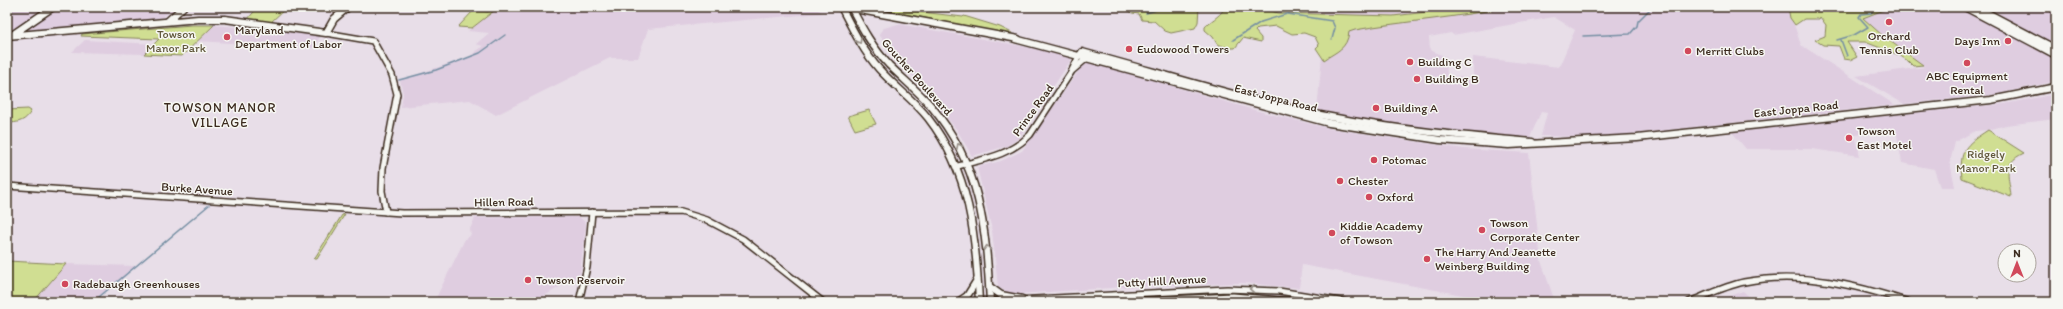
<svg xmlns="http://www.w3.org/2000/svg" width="2063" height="309" viewBox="0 0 2063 309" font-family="Itim,sans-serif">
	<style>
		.built { fill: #dfcde0; fill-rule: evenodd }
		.green { fill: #d0de92; stroke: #868458 }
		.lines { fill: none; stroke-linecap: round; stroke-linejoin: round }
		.stream { stroke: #758fa3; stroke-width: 1.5 }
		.minor-casing { stroke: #3b2a1e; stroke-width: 8 }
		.major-casing { stroke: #3b2a1e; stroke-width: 9 }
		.minor { stroke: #f6f6f2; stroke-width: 5 }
		.major { stroke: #f6f6f2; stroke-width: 6 }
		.oneway { stroke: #989088 }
		.poi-dot { fill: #d1495b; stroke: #f6f6f2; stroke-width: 1.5 }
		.labels { text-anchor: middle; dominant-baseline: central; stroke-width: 3; stroke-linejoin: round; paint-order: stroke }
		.poi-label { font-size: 12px; fill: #3b2a1e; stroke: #f6f6f2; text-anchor: start }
		.park-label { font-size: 12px; fill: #60573b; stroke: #f6f6f2 }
		.street-label { font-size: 12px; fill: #3b2a1e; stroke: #f6f6f2 }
		.neighbourhood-label { font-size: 13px; letter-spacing: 1px; fill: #3b2a1e; stroke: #f6f6f2 }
	</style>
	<rect width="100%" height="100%" fill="#e8dee8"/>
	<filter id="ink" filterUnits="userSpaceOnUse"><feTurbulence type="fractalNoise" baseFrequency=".025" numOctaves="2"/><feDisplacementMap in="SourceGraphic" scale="8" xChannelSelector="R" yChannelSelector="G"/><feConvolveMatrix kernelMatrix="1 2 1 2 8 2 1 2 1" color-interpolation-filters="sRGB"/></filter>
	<g filter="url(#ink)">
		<g class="built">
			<path d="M7 7H178L161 18 7 35Z"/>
			<path d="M499 7H816L822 13 648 29 638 58H610L496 115 470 100 401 107 403 94 400 80 469 57 483 46 476 44 489 33 468 31Z"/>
			<path d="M1281 7H1788L1801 45 1895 105 1630 134 1587 137 1541 136 1547 113 1541 112 1530 137 1482 135 1420 129 1317 111 1325 22 1280 10ZM1554 17 1575 30 1559 67 1473 57V79L1447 75 1446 57 1430 50 1429 37 1451 33 1453 35Z"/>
			<path d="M1889 7H1956L1988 20 2056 58V81L1997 94 1904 104 1856 76 1924 67 1855 15 1891 9Z"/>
			<path d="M1981 7H2056V47Z"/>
			<path d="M898 24 1022 46 1070 57 1071 60 1019 138 1007 146 972 156 957 130 880 36V32L884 28Z"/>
			<path d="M214 25 310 33 318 35 320 37 313 48 197 41Z"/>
			<path d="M85 40 119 42 155 44 144 54 72 52Z"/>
			<path d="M1088 62 1258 111 1332 129 1464 149 1529 153 1541 261 1555 302H1500L1302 265 1299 288 1242 283 1126 287 1017 294 1007 292 998 287 992 230 977 167 1001 161 1022 151 1083 65Z"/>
			<path d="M2056 94V119L2006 125 1988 130 1975 131 1955 142 1950 162 1955 187H1940L1934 169 1902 163 1896 130 1855 135 1860 156 1812 149H1746L1732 132 2003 104Z"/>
			<path d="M579 217 586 223 580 275 534 302H434L465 239 470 236 471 233 469 231 475 218Z"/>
			<path d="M66 264 136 266 94 302 33 301Z"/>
			<path d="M1743 291 1755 302H1714Z"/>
		</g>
		<g class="green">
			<path d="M258 7H274L273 9 275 7H287L270 23 247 20Z"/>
			<path d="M494 7H499L472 28 458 27 474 10 488 12Z"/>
			<path d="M868 7H893L905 10 963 17 964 16 1000 27 1012 33 1008 34Z"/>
			<path d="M1121 7H1199L1198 22 1195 28 1171 33 1165 31 1154 21 1142 20 1139 14 1132 13Z"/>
			<path d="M1222 7H1267L1274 12 1279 13 1393 16 1427 12 1442 7H1507C1457 18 1405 21 1355 30L1349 32C1347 49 1337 51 1324 60L1316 48 1319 45 1315 37 1304 33 1292 34 1276 26 1258 28 1255 31 1261 38V42L1243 38 1235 48H1229L1217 44 1213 37 1205 30V27C1211 20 1218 18 1224 9Z"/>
			<path d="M1788 7H1891L1863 18 1883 36 1923 65 1913 66 1908 61 1899 55 1865 42H1847L1857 57 1851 60 1844 59 1839 46 1823 45 1815 40 1825 36 1826 25 1820 17 1819 19H1804L1795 25 1790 18Z"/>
			<path d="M192 25H214L182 56 144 54 159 39 81 36 82 34Z"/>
			<path d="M28 109 31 111C26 121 18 123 7 123V110Z"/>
			<path d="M869 110 876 124 855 130 848 116Z"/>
			<path d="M1988 130 2024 153C2000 164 2010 178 2011 197L1962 178C1959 150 1965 145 1988 130Z"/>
			<path d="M345 214 317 259H314L342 215Z"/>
			<path d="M7 261 66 264 34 301 49 302H7Z"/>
		</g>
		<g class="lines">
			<g class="stream">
				<path d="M1146 13 1156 10 1157 7"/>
				<path d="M1288 14 1332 21 1335 28 1332 39"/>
				<path d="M1583 36 1630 34 1637 26 1638 21 1652 7"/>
				<path d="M1233 40 1261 22 1287 14 1296 7"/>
				<path d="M1837 40 1854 35 1868 27 1859 17 1861 14 1871 13 1876 7"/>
				<path d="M1841 40 1847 56"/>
				<path d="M399 80 436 70 480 53 505 35"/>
				<path d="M93 302 209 205"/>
			</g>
			<g class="minor-casing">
				<g id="minor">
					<path d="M326 33 373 41 392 75 397 94 383 168 382 191 386 212"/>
					<path d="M1072 70 1080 54"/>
					<path d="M958 166C985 159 1010 155 1030 135L1072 71 1087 58"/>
					<path d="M7 186 402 213 681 212 707 220 743 239 823 302"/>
					<path d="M579 302 587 267 592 212"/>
					<path d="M978 302 1227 289 1279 291 1346 302"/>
					<path d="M1109 302 1233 296 1304 302"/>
					<path d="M1689 302C1707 295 1725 286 1744 282 1800 271 1856 285 1909 302"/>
				</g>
			</g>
			<g class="major-casing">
				<g id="major">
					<path d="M841 7C852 28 863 51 879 69 894 86 914 100 928 118 970 172 976 236 979 302"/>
					<path d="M844 7 1018 39"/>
					<path d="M851 7C862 28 873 48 889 65 903 79 918 91 931 106 981 165 986 228 990 302"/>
					<path d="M1965 7 2056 55"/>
					<path d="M1976 7 2056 49"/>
					<path d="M168 21 183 7"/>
					<path d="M12 35 53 7"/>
					<path d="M7 36 198 19H225L326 33 334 19 348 7"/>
					<path d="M1015 39 1329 123 1440 140 1509 145 1637 138 1991 100 2056 87"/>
					<path d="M1082 52C1164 74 1248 101 1331 117 1397 130 1465 136 1532 142"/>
					<path d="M990 287 1001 295 1022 299"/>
					<path d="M958 302 967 296 977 280"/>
				</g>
			</g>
			<use href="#minor" class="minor"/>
			<use href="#major" class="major"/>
		</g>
		<defs><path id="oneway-chevron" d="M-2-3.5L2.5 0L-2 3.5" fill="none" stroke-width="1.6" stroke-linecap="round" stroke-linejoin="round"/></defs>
		<g class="oneway">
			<use href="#oneway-chevron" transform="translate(859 41) rotate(60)"/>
			<use href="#oneway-chevron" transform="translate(959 146) rotate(-117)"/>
			<use href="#oneway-chevron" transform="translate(987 248) rotate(-94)"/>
			<use href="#oneway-chevron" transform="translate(1252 289) rotate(-177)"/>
		</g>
	</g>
	<g class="poi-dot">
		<circle cx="1889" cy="22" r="4"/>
		<circle cx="227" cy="37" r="4"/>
		<circle cx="2008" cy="41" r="4"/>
		<circle cx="1129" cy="49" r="4"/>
		<circle cx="1688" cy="51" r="4"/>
		<circle cx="1410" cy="62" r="4"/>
		<circle cx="1967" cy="63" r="4"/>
		<circle cx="1417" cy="79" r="4"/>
		<circle cx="1376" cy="108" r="4"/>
		<circle cx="1849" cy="138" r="4"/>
		<circle cx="1374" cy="160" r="4"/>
		<circle cx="1340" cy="181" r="4"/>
		<circle cx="1369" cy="197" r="4"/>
		<circle cx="1482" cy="230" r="4"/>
		<circle cx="1332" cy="233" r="4"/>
		<circle cx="1427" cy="259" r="4"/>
		<circle cx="528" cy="280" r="4"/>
		<circle cx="65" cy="284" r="4"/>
	</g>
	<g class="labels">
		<g class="poi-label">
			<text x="235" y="30">Maryland<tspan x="235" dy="14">Department of Labor</tspan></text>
			<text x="1889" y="36" text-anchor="middle">Orchard<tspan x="1889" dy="14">Tennis Club</tspan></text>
			<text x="2000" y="41" text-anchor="end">Days Inn</text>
			<text x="1137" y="49">Eudowood Towers</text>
			<text x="1696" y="51">Merritt Clubs</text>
			<text x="1418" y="62">Building C</text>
			<text x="1967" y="76" text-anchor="middle">ABC Equipment<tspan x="1967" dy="14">Rental</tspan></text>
			<text x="1425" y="79">Building B</text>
			<text x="1384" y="108">Building A</text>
			<text x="1857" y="131">Towson<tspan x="1857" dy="14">East Motel</tspan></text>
			<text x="1382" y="160">Potomac</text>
			<text x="1348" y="181">Chester</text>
			<text x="1377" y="197">Oxford</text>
			<text x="1490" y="223">Towson<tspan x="1490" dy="14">Corporate Center</tspan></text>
			<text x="1340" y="226">Kiddie Academy<tspan x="1340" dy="14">of Towson</tspan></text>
			<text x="1435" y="252">The Harry And Jeanette<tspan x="1435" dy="14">Weinberg Building</tspan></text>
			<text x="536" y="280">Towson Reservoir</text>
			<text x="73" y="284">Radebaugh Greenhouses</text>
		</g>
		<g class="park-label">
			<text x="176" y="34">Towson<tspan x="176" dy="14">Manor Park</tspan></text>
			<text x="1986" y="154">Ridgely<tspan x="1986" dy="14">Manor Park</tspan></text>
		</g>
		<g class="street-label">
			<text transform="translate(917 77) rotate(48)">Goucher Boulevard</text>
			<text transform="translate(1276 98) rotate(14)">East Joppa Road</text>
			<text transform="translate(1796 109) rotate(-6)">East Joppa Road</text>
			<text transform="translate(1033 110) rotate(-54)">Prince Road</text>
			<text transform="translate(197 189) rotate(4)">Burke Avenue</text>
			<text transform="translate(504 202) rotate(-1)">Hillen Road</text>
			<text transform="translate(1162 281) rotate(-3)">Putty Hill Avenue</text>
		</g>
		<g class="neighbourhood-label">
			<text x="220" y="107">TOWSON MANOR<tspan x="220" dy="15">VILLAGE</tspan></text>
		</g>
	</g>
	<rect width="2063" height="309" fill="none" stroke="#f6f6f2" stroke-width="24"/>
	<rect x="12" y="12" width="2039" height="285" fill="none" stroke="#3b2a1e" stroke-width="1.5" filter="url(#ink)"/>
	<g transform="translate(2017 263)"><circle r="19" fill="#f6f6f2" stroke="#aba49d"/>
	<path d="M0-3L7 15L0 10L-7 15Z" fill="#d1495b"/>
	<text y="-6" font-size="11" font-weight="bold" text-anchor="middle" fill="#3b2a1e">N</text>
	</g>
</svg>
